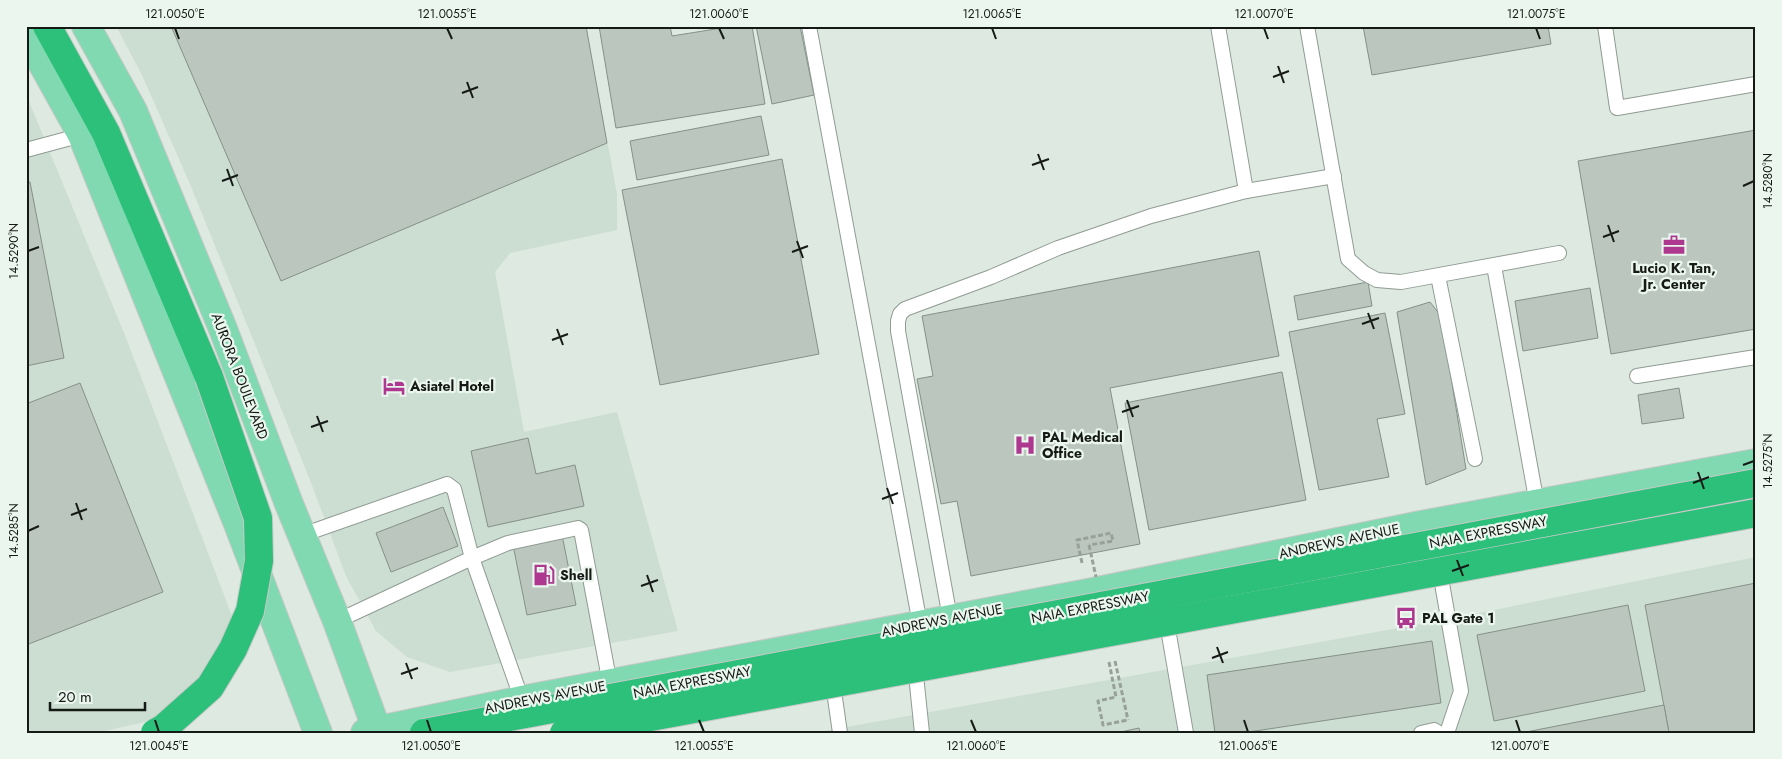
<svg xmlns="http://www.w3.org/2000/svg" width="1782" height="759" viewBox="0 0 1782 759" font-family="Jost,sans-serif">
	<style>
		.built { fill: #cbded1 }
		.building { fill: #bac6be; stroke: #859089 }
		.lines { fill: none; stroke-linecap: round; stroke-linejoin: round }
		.lane-casing { stroke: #909b94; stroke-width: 16 }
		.primary-casing { stroke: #c7c8c7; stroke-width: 30 }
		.highway-casing { stroke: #c7c8c7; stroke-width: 30 }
		.path { stroke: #97a19a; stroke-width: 3; stroke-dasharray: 5 2.5; stroke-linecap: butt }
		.lane { stroke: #fff; stroke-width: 14 }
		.primary { stroke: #80d9b0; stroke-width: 28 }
		.highway { stroke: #2cc07b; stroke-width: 28 }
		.highway-bridge-casing { stroke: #c7c8c7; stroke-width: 30; stroke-linecap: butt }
		.path-bridge { stroke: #97a19a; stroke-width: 3; stroke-dasharray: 5 2.5; stroke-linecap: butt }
		.highway-bridge { stroke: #2cc07b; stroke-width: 28 }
		.ticks { fill: none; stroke: #161a17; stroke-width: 2 }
		.labels { text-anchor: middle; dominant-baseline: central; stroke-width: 4.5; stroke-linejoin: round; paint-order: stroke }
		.poi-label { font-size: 14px; font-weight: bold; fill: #161a17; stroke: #eaf6ee; text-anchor: start }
		.street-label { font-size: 14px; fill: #161a17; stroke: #eaf6ee }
		.neatline { fill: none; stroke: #161a17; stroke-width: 2 }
		.ticks-label { font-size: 12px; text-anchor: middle; fill: #161a17 }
	</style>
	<rect width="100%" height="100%" fill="#dde9e1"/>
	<g class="built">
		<path d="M116 26H586L617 194V230L510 253 495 272 524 432 617 412 678 631 450 672 407 657 376 631 346 576 310 480 190 184 142 75Z"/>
		<path d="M26 94 126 338 232 616 193 711 96 733H26Z"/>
		<path d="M1756 557V733H813L1449 619Z"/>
	</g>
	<g class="building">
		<path d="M171 26H586L607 143 281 281Z"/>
		<path d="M599 26H670L672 36 734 26H752L765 104 616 128Z"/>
		<path d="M756 26H800L814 95 772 104Z"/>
		<path d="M1363 26H1548L1551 44 1372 75Z"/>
		<path d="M761 116 769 155 637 180 630 141Z"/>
		<path d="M1756 130V329L1611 354 1578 161Z"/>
		<path d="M782 159 819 354 660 385 622 190Z"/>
		<path d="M26 182H30L64 358 26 366Z"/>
		<path d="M1259 251 1279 356 1110 388 1140 544 971 576 957 501 941 504 917 379 933 376 922 316Z"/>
		<path d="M1368 282 1372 306 1298 320 1294 296Z"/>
		<path d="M1590 288 1598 338 1523 351 1515 301Z"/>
		<path d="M1430 302 1441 316 1466 469 1426 485 1397 312Z"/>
		<path d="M1385 313 1405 414 1377 419 1389 477 1319 490 1289 332Z"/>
		<path d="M1282 372 1306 500 1149 530 1125 403Z"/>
		<path d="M80 383 163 592 26 645V404Z"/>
		<path d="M1679 388 1684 418 1642 424 1638 395Z"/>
		<path d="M528 438 536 474 575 465 584 506 488 527 471 451Z"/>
		<path d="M443 507 458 546 391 572 376 533Z"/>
		<path d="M562 535 576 605 527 615 513 545Z"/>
		<path d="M1756 583V733H1669L1645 605Z"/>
		<path d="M1628 605 1645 691 1494 721 1477 635Z"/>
		<path d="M1432 641 1441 703 1242 733H1215L1207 675Z"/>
		<path d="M1664 705 1669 733H1521Z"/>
		<path d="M1139 728 1140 733H1116Z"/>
	</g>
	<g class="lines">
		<g class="lane-casing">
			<g id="lane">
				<path d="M809 26 920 624"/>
				<path d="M1218 26 1246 191"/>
				<path d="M1307 26 1348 259 1364 273 1377 280 1401 282 1559 253"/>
				<path d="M1605 26 1617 108 1756 84"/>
				<path d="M26 150 82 135"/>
				<path d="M1494 266 1537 504"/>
				<path d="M1438 276 1475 459"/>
				<path d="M1637 376 1756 357"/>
				<path d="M302 535 447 484 454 489 472 558 508 543 578 528 581 530 610 684"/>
				<path d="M1441 578 1461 691 1447 733"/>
				<path d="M950 618 898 331V321L900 314 905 309 991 277 1058 248 1151 216 1246 191 1334 176"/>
				<path d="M337 621 472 558 522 700"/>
				<path d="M1168 629 1186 733"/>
				<path d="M916 675 922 733"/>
				<path d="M834 691 840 733"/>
				<path d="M1421 733 1434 730 1439 733"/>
			</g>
		</g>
		<g class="primary-casing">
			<g id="primary">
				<path d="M86 26 133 111 223 329 289 504 337 621 378 733"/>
				<path d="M26 34 82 135 238 524 318 733"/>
				<path d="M365 733 522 700 1088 593 1421 525 1756 463"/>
			</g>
		</g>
		<g class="highway-casing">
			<path id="highway" d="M47 26 106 133 209 377"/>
		</g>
		<g class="path">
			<path d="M1082 563 1077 540 1111 533 1113 541 1089 545"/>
			<path d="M1109 662 1116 697 1098 701 1103 725 1128 720"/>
		</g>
		<use href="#lane" class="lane"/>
		<use href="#primary" class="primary"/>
		<use href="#highway" class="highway"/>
		<g class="highway-bridge-casing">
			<g id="highway-bridge">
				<path d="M155 733 164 728 210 687 233 649 250 611 259 561 258 518 209 377"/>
				<path d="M424 733 1756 483"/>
				<path d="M564 733 1756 513"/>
			</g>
		</g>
		<g class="path-bridge">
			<path d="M1089 545 1096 577"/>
			<path d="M1115 661 1128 720"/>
		</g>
		<use href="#highway-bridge" class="highway-bridge"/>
	</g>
	<path class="ticks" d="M175 28 179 39M447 28 452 39M719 28 724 39M992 28 996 39M1264 28 1268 39M1536 28 1540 39M1278 66 1284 83M1273 77 1289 71M467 82 473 98M462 93 478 87M1038 154 1044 170M1032 165 1049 159M227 169 233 186M222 181 238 175M1743 186 1754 181M1608 225 1614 242M1603 237 1619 231M797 241 803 258M28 251 39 247M792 252 808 246M1368 313 1374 329M1362 324 1379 318M557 329 563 345M552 340 568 334M1127 400 1133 417M1122 412 1139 406M317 416 323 432M311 427 328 421M1743 465 1754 461M1698 472 1704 489M1693 483 1709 477M887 488 893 504M882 499 898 493M76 503 82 520M71 515 87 509M28 531 39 526M1457 560 1463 576M1452 571 1469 565M647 575 653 592M641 586 658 580M1217 647 1223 663M1212 658 1228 652M406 663 412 679M401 674 418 668M155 720 159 732M427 720 431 732M699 720 704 732M971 720 976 732M1244 720 1248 732M1516 720 1520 732"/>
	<defs>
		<g id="office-bare" transform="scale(1.725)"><path d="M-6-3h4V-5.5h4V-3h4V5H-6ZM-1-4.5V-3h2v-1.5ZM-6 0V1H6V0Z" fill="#ae388f" stroke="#eaf6ee" stroke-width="2.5" paint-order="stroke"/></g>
		<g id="hotel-bare" transform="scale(1.725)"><path d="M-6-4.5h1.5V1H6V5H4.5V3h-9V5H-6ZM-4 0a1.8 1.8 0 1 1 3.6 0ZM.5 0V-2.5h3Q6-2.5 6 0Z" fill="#ae388f" stroke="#eaf6ee" stroke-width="2.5" paint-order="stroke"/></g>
		<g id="hospital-bare" transform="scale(1.725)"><path d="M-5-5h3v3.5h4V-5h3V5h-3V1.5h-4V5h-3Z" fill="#ae388f" stroke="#eaf6ee" stroke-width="2.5" paint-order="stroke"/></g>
		<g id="fuel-bare" transform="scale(1.725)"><path d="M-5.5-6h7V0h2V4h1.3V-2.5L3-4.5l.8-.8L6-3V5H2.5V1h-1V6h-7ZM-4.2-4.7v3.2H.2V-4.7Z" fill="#ae388f" stroke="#eaf6ee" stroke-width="2.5" paint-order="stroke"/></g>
		<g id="bus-bare" transform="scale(1.725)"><path d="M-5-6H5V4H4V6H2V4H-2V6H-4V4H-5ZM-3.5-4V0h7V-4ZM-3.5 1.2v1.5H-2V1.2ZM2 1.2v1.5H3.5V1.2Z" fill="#ae388f" stroke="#eaf6ee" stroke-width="2.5" paint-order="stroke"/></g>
	</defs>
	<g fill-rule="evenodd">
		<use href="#office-bare" x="1674" y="245"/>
		<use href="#hotel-bare" x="394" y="386"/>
		<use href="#hospital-bare" x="1025" y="445"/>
		<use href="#fuel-bare" x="544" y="575"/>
		<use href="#bus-bare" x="1406" y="618"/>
	</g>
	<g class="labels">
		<g class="poi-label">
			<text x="1674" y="268" text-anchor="middle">Lucio K. Tan,<tspan x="1674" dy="16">Jr. Center</tspan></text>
			<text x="410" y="386">Asiatel Hotel</text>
			<text x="1042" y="437">PAL Medical<tspan x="1042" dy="16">Office</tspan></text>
			<text x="560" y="575">Shell</text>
			<text x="1422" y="618">PAL Gate 1</text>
		</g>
		<g class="street-label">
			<text transform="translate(240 376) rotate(69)">AURORA BOULEVARD</text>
			<text transform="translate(1488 532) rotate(-11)">NAIA EXPRESSWAY</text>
			<text transform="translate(1339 541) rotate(-12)">ANDREWS AVENUE</text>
			<text transform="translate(1090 607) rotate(-11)">NAIA EXPRESSWAY</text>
			<text transform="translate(942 620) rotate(-11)">ANDREWS AVENUE</text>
			<text transform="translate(692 682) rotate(-11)">NAIA EXPRESSWAY</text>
			<text transform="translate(545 697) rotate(-11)">ANDREWS AVENUE</text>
		</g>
	</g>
	<rect width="1782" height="759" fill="none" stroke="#eaf6ee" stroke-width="55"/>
	<path d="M50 702v8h95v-8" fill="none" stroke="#161a17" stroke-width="2.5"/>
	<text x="58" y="702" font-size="15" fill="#161a17" stroke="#eaf6ee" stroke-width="4" paint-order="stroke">20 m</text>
	<rect x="28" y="28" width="1726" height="704" class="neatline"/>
	<g class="ticks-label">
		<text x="175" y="18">121.0050°E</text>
		<text x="447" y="18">121.0055°E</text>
		<text x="719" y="18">121.0060°E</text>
		<text x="992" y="18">121.0065°E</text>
		<text x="1264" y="18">121.0070°E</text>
		<text x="1536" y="18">121.0075°E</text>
		<text transform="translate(1768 181) rotate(-90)" y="4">14.5280°N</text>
		<text transform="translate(14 251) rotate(-90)" y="4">14.5290°N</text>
		<text transform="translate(1768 461) rotate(-90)" y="4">14.5275°N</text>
		<text transform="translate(14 531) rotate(-90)" y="4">14.5285°N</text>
		<text x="159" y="750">121.0045°E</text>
		<text x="431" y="750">121.0050°E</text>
		<text x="704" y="750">121.0055°E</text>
		<text x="976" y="750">121.0060°E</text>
		<text x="1248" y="750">121.0065°E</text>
		<text x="1520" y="750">121.0070°E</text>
	</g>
</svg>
